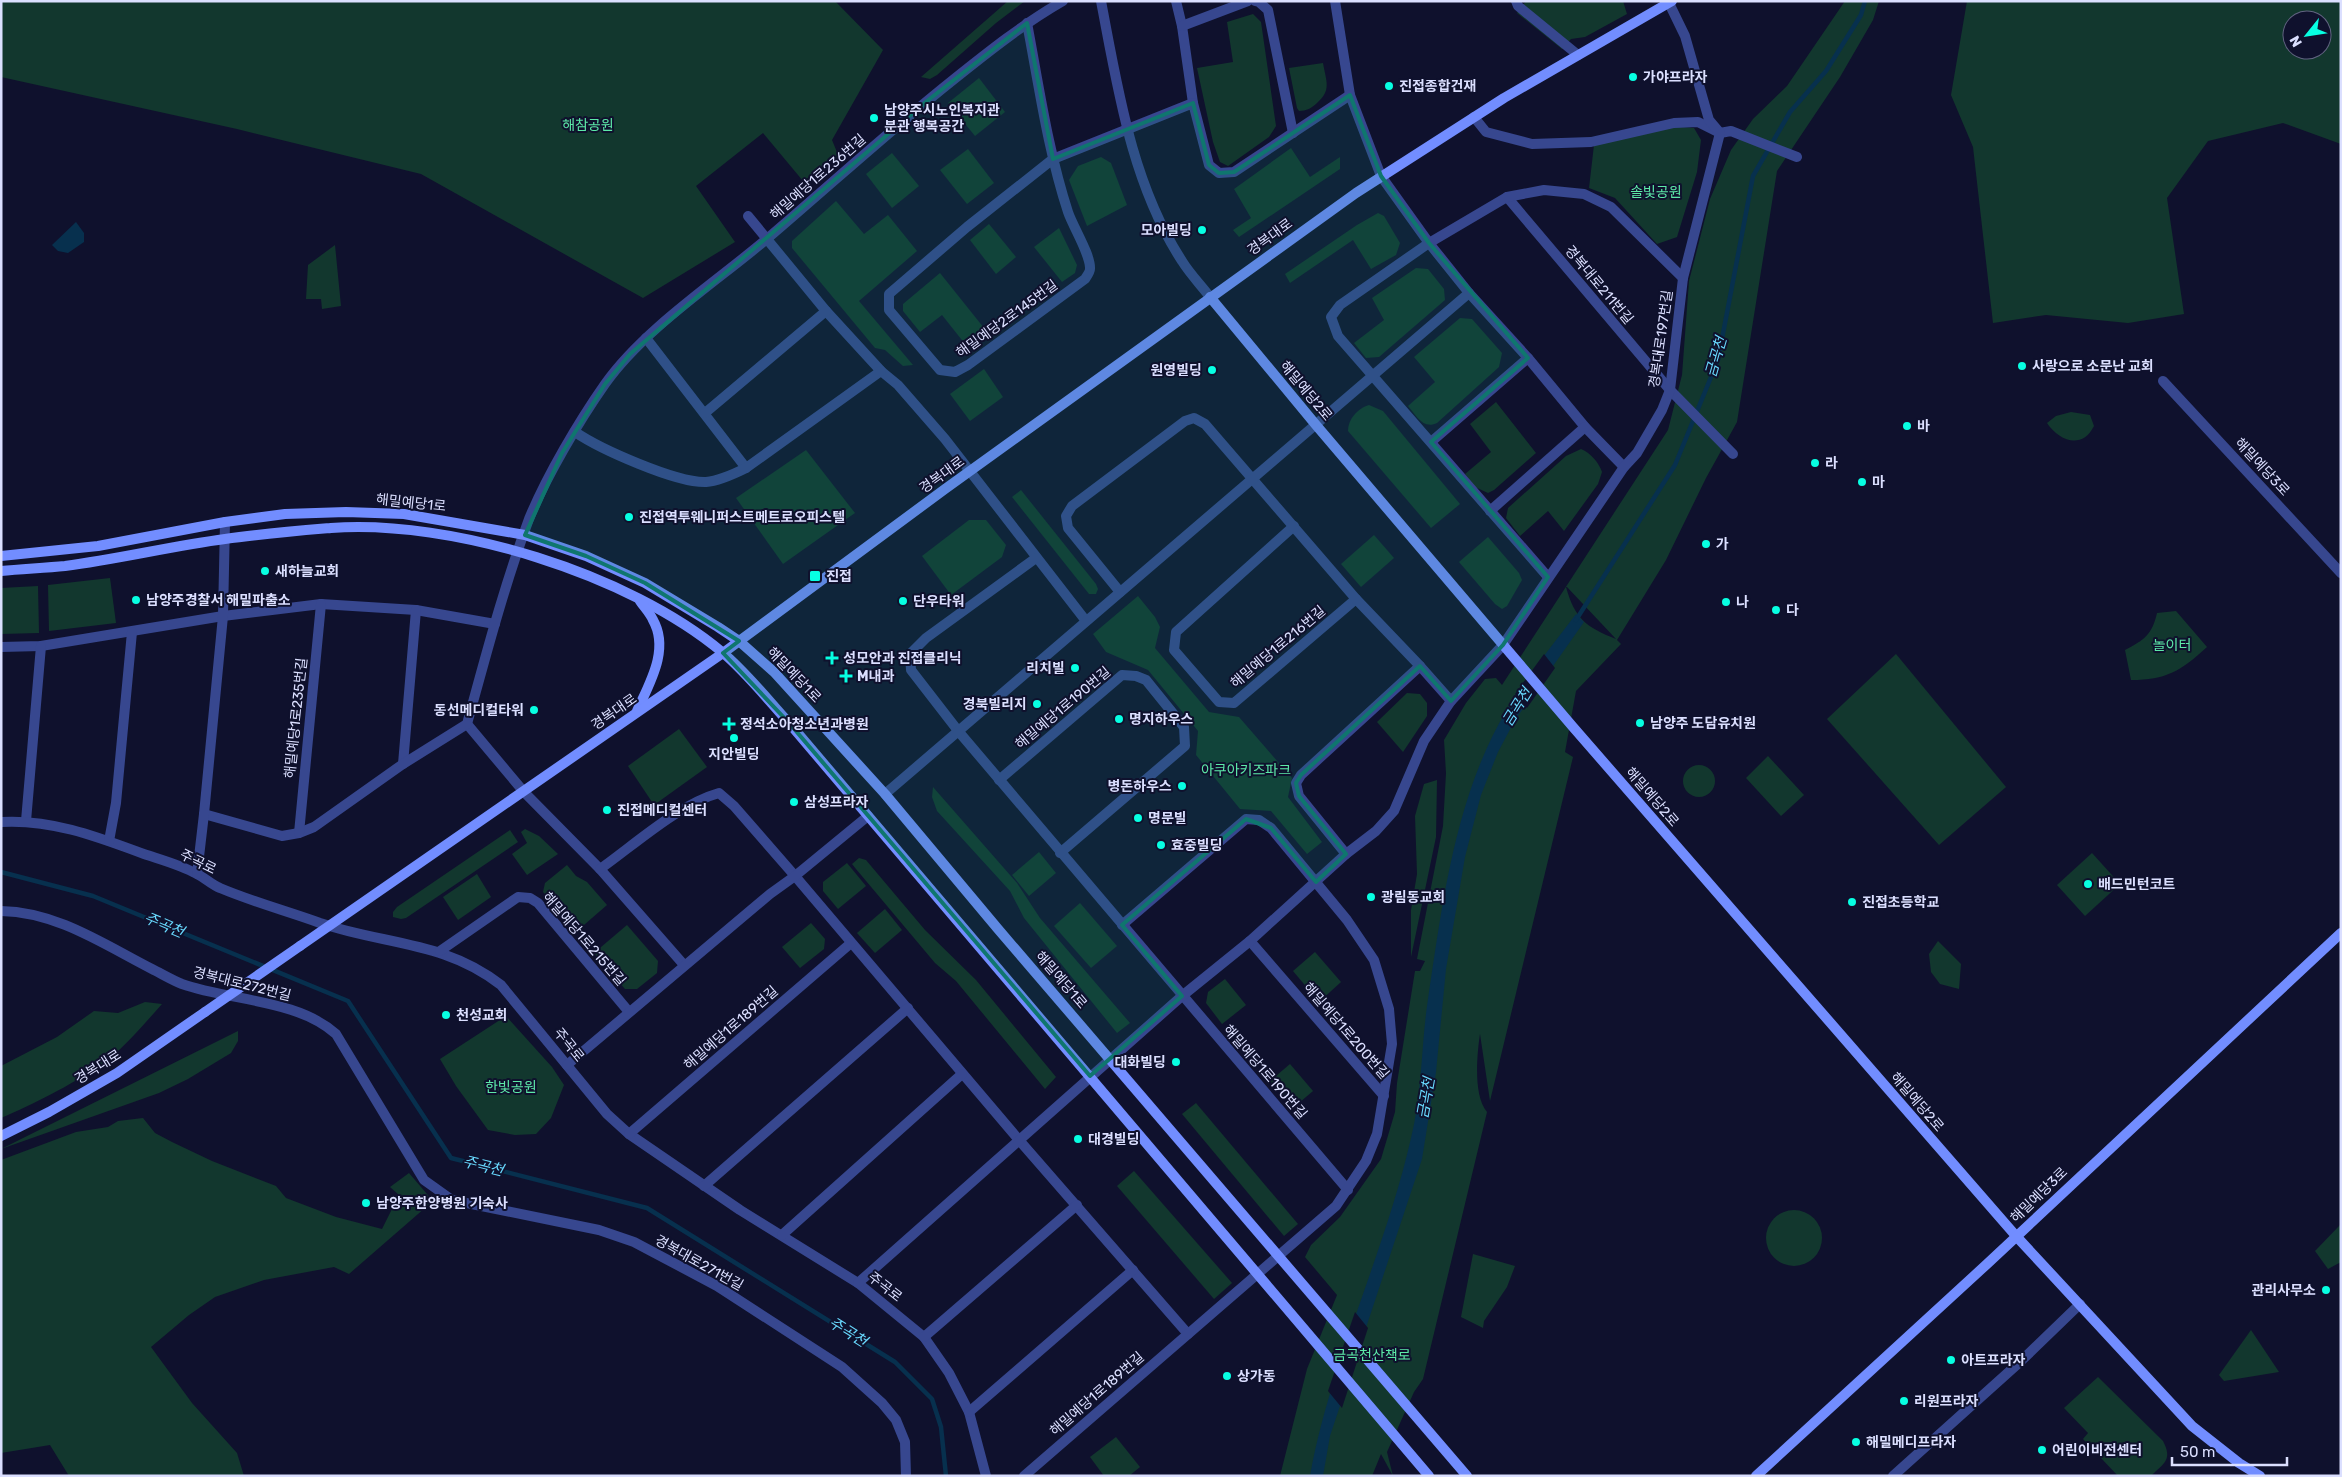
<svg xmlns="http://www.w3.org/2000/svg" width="2342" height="1477" viewBox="0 0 2342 1477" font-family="Rubik,'Noto Sans KR',sans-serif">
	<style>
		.green { fill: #12372e; fill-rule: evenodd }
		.water { fill: #07304e }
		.pier { fill: #0f112d }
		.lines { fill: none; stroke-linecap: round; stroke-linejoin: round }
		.stream { stroke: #07304e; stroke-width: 4.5 }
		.street { stroke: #37478f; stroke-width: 10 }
		.secondary { stroke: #728dff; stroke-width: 10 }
		.secondary-bridge { stroke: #728dff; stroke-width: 10 }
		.marked { fill: #0f766e; fill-opacity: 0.2; stroke: #0f766e; stroke-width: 4; stroke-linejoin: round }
		.poi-dot { fill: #07ffe2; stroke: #0f112d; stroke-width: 2 }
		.labels { text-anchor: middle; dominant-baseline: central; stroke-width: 4; stroke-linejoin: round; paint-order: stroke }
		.poi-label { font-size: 14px; font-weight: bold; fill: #dbdfff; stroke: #0f112d; text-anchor: start }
		.park-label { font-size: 14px; fill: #5de9a8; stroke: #0f112d }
		.street-label { font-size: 14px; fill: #dbdfff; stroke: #0f112d }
		.water-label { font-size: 15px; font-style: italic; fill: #69daff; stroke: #0f112d }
	</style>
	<rect width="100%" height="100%" fill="#0f112d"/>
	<g class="green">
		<path d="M1 1H835L883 50 832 140 839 157 803 181 763 133 696 186 735 242 643 298 421 174 237 129 1 77Z"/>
		<path d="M1008 1H1025L996 23 937 75 930 79 921 77Z"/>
		<path d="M1526 1H1623L1627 14 1585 37 1571 39 1562 49 1517 13Z"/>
		<path d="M1845 1H1879L1873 20 1840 77 1777 171 1737 422 1706 478 1666 560 1617 640 1621 644 1576 691 1565 752 1573 757 1490 1101 1480 1034C1477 1054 1473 1096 1487 1112L1423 1379 1414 1392 1387 1452 1393 1476 1381 1454 1372 1476H1280L1307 1369 1337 1295 1305 1257 1311 1245 1340 1217 1381 1159 1395 1112 1397 1083 1415 971H1420L1425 961 1417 959 1443 826 1446 773 1444 740 1466 703 1485 679 1496 678 1502 685 1668 430 1682 375 1689 281 1710 199 1731 150 1753 119 1787 86ZM1566 587H1567L1616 639C1586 627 1575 619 1566 587Z"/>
		<path d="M1967 1H2341V144L2283 123 2208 141 2167 198 2184 314 2128 323 2046 315 1993 323 1973 147 1951 95ZM2292 20H2322V50H2292Z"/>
		<path d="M1253 14 1261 22 1276 126 1269 137 1228 166 1220 162 1213 142 1197 68 1233 62 1227 22Z"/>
		<path d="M1323 63C1326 81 1332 90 1317 103 1312 108 1306 111 1299 111L1297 108 1289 68Z"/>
		<path d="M979 78 1005 112 975 136 948 103Z"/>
		<path d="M1668 126 1694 128 1701 140 1697 172 1677 237 1657 244 1615 198 1589 188 1594 145Z"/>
		<path d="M1291 148 1310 177 1340 157V169L1239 237 1233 230 1251 218 1234 189Z"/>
		<path d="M968 149 994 183 967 204 940 170Z"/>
		<path d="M892 153 919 186 892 208 866 174Z"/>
		<path d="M1101 157 1111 163 1127 205 1087 226 1069 180 1078 166Z"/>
		<path d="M836 201 864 234 888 215 917 251 859 301 913 365 903 366 885 350 875 348 792 248V241Z"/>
		<path d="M1378 213 1384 216 1400 243 1396 255 1371 269 1353 240 1290 283 1285 274 1357 225Z"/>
		<path d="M989 224 1016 257 996 274 970 240Z"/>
		<path d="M1059 228 1077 265 1075 273 1062 282 1034 247Z"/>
		<path d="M335 245 341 306 322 309 321 299H306L308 265Z"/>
		<path d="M1416 268 1428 269 1444 289 1445 300 1379 357 1366 358 1354 343 1384 320 1372 298Z"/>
		<path d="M940 273 988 333 969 349 942 315 920 332 903 311V304Z"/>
		<path d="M1460 318 1472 319 1502 353 1499 367 1437 423C1423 430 1416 415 1408 406L1435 382 1414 357Z"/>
		<path d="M984 369 1003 397 970 421 950 394Z"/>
		<path d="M1496 402 1536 453 1494 490 1488 493 1475 487 1465 474 1491 452 1470 424Z"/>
		<path d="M1369 405 1383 411 1460 504 1431 528 1348 431C1348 419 1358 408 1369 405Z"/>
		<path d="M2071 412 2090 415 2094 426C2082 450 2059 441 2047 423L2056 416Z"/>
		<path d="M1581 449C1591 453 1599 463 1602 472L1598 484 1564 531 1548 511 1520 536 1506 518 1508 508 1566 456Z"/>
		<path d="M806 450 855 513 783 564 736 498Z"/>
		<path d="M1021 490 1096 584 1098 589 1096 594H1089L1012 497Z"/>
		<path d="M969 520H986L1006 545 1002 557 951 595 922 556Z"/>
		<path d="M1374 535 1394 558 1361 587 1341 564Z"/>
		<path d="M1488 537 1519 573 1522 580 1507 606 1502 609 1495 604 1459 562Z"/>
		<path d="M110 578 116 623 49 631 48 585Z"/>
		<path d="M38 586 39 633 1 634V588Z"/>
		<path d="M1138 596 1155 617 1160 627 1155 648 1209 712 1239 717 1292 778 1288 797 1322 842 1307 854 1271 811 1240 809 1196 755 1198 731 1148 670 1106 652 1093 634Z"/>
		<path d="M2176 611 2207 647C2181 671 2166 680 2131 680L2125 650C2144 640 2152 635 2157 613Z"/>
		<path d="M1896 654 2006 787 1939 845 1827 719Z"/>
		<path d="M1407 693 1420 694 1427 703V716L1403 752 1377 722Z"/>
		<path d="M679 729 707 767 654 805 628 766Z"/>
		<path d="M1768 756 1804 795 1781 816 1746 778Z"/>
		<circle cx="1699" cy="781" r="16"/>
		<path d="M1437 780 1436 837 1411 957V910L1417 874 1415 816 1424 784Z"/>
		<path d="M933 787 1017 883 1040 918 1130 1023 1117 1033 1024 918 1010 891 937 811 932 797Z"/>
		<path d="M525 829 539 836 558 854 527 875 512 854 527 843 521 832Z"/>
		<path d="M510 830 518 842 406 918 401 919 393 917V912L397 907Z"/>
		<path d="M1039 852 1056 873 1029 896 1012 875Z"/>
		<path d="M2092 853 2120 884 2085 916 2057 885Z"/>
		<path d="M859 858 866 860 925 930 976 980 1056 1077 1045 1089 956 981 935 963 856 869 852 864Z"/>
		<path d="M847 863 866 886 838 909 823 891V882Z"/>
		<path d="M567 865 576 876 587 882 607 905 577 931 543 892 545 883Z"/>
		<path d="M477 874 491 897 458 920 443 897Z"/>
		<path d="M1080 903 1117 946 1091 968 1054 926Z"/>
		<path d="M885 909 902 930 875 953 857 933Z"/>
		<path d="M811 923 825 939 824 949 800 968 782 947Z"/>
		<path d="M627 925 658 961 657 973 637 989H625L594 953Z"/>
		<path d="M1938 941 1961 964 1959 989 1940 984 1931 972 1929 954Z"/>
		<path d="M1315 952 1341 982 1319 1002 1293 971Z"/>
		<path d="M1225 979 1246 1005 1222 1024 1206 1003 1208 992Z"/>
		<path d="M145 1002 162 1004C143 1025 123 1050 99 1066 71 1085 32 1105 1 1118V1066L57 1037 94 1011 118 1013Z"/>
		<path d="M506 1016 552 1067 564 1085 551 1118 536 1134 515 1135 488 1130 456 1086 440 1059Z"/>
		<path d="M238 1031V1041L231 1053 188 1079 159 1093 1 1149Z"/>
		<path d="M1290 1064 1313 1091 1293 1108 1270 1081Z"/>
		<path d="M1196 1103 1298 1224 1284 1236 1182 1114Z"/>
		<path d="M143 1118 155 1133 172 1142 212 1161 276 1186 286 1198 336 1217 382 1229 399 1195 390 1187 409 1173 433 1201 349 1274 334 1267 264 1280 215 1297 189 1315 151 1347 192 1403 237 1453 244 1476H69L50 1445 1 1453V1160L76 1132 108 1127 118 1121Z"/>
		<path d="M1134 1171 1232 1283 1214 1299 1117 1186Z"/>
		<circle cx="1794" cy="1238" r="28"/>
		<path d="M2341 1224V1262L2328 1269 2315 1251Z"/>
		<path d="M1473 1254 1515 1266 1507 1287 1484 1321 1483 1328 1461 1317Z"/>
		<path d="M2251 1330 2279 1372 2224 1381 2219 1375Z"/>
		<path d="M2098 1377 2163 1441C2173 1460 2164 1463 2151 1476H2118L2083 1439 2088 1433 2064 1408Z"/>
		<path d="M1116 1437 1140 1467 1129 1476H1104L1090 1457Z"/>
	</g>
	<g class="water">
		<path d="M76 222 84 233V242L68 253 58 251 52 245Z"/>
		<path d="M1576 614 1584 622 1515 720 1498 752 1481 795 1465 857 1446 969 1436 1072 1422 1159 1330 1436 1323 1476H1310C1331 1360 1385 1253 1411 1138 1422 1094 1421 1050 1427 1006 1442 907 1454 799 1506 711 1525 678 1553 645 1576 614Z"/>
	</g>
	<g class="pier">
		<path d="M1544 654 1555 668 1527 708 1515 694Z"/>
		<path d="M1355 1312 1368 1328 1342 1408 1328 1391Z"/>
	</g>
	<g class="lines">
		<g class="stream">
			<path d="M1576 620 1675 465 1718 360 1753 176 1790 112 1826 71 1861 15 1865 1"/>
			<path d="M1 872 93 896 348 1001 451 1158 647 1208 895 1362 932 1399 941 1427 946 1476"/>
		</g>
		<g class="street">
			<path d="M1101 1C1118 90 1132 184 1182 261 1190 274 1201 285 1210 297"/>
			<path d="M1176 1 1182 26 1193 103"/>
			<path d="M1255 1 1259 2 1268 10 1293 133"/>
			<path d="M1335 1 1350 95 1381 176 1429 243 1469 293 1528 358 1585 427 1624 467"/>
			<path d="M1516 1 1518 6 1578 55"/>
			<path d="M1027 23C1039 86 1048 151 1068 212 1073 227 1091 255 1090 269 1090 272 1087 276 1085 279L968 365 955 372 940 370 889 310V294L967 227 1053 159 1193 103 1209 165 1219 173 1234 172 1350 95"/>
			<path d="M1182 26 1248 1"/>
			<path d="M1474 117 1486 132 1532 144 1591 142 1674 123 1698 122 1720 133 1731 131 1797 157"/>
			<path d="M1507 197 1670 390 1733 454"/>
			<path d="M748 216 826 311 881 371 898 385 945 439 1086 621"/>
			<path d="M646 338 746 468"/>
			<path d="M2163 381 2341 573"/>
			<path d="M705 413 826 311"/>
			<path d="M575 432C600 449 676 483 706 482 719 481 734 474 746 468L881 371"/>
			<path d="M1431 442 1528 358"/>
			<path d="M1490 511 1585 427"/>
			<path d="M1294 526 1176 632 1174 650 1219 702 1234 703 1356 599"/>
			<path d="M1036 558 926 638 910 654 911 670 959 732 1348 1190"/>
			<path d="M1548 577 1338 336 1331 317 1340 305 1429 243 1507 197 1544 190 1584 194 1611 207 1683 278"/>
			<path d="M1120 592 1068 528 1066 516 1072 506 1185 421 1194 418 1205 424 1356 599 1420 666"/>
			<path d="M1 647 41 646 223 616 321 604 416 610 495 624"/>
			<path d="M467 724 524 792 600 869 684 965"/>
			<path d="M403 764 416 610"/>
			<path d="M999 780 1122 675 1136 676 1146 680 1184 727 1185 746 1060 853"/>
			<path d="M885 794 1469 293"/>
			<path d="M204 814 282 836 299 833 314 827 403 764 467 724C486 655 504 586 529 519 546 477 579 421 605 384 644 329 716 282 768 238 829 186 889 131 953 80 988 52 1023 24 1063 1"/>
			<path d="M26 821 41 646"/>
			<path d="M1 822C52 819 98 837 144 854 162 860 181 865 197 874 205 878 212 885 220 888 253 902 287 911 320 923 385 945 445 941 501 985L607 1114 629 1134 740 1210 858 1283 924 1337 949 1373 969 1412 986 1476"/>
			<path d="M299 833 321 604"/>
			<path d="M109 841 116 803 132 632"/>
			<path d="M1346 854 1299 796 1296 783 1301 775 1420 666 1451 701"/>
			<path d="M600 869C634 845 679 804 719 793L734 806 795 876 1019 1140 1188 1334"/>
			<path d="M197 874 204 814 223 616 225 522"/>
			<path d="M1 911C57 912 103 944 152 969 162 974 172 980 182 984 230 1001 297 999 336 1034L424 1180 452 1200 599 1230 634 1242 717 1286 842 1367 882 1403 896 1420 905 1442 906 1476"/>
			<path d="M1250 941 1384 1096"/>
			<path d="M440 951 518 897 530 898 538 903 629 1012"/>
			<path d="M567 1065 770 894 795 876 868 816"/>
			<path d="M629 1134 851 943"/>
			<path d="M704 1186 908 1008"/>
			<path d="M782 1235 962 1074"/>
			<path d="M858 1283 1182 996 1250 941 1346 854 1376 831 1394 811 1424 741 1451 701 1503 645 1624 467 1637 453 1662 410 1670 390 1683 278 1720 133 1709 120 1685 36 1668 1"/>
			<path d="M924 1337 1077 1205"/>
			<path d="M969 1412 1133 1270"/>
			<path d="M1024 1476 1336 1206 1366 1161 1377 1134 1392 1044 1389 1009 1374 960 1347 920 1271 828 1259 820 1246 819 1122 925"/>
			<path d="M1893 1476 2021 1361 2080 1304"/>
		</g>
		<g class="secondary">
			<path d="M1210 297 1316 425 1573 727 2016 1236 2192 1426 2239 1463 2260 1476"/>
			<path d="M1 556 98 546 225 522 285 514 346 512 404 514 525 535 586 556 645 583 718 627 739 641 774 672 885 794 998 929 1467 1476"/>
			<path d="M1 571C22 569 44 568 65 566 119 559 172 546 225 539 260 534 296 531 331 528 452 519 629 574 722 652 747 673 768 700 790 724L1429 1476"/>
			<path d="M637 711C649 684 670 650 653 620 650 613 644 607 640 601"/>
			<path d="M300 946 723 653 945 489 1356 193 1504 98 1672 1"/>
			<path d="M1 1136 49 1112 117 1073 205 1012"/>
			<path d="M1756 1476 1987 1264 2341 933"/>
		</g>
		<path class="secondary-bridge" d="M205 1012 300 946"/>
	</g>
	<path class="marked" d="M1027 23 1053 159 1193 103 1209 165 1219 173 1234 172 1350 95 1381 176 1429 243 1528 358 1431 442 1548 577 1503 645 1451 701 1420 666 1301 775 1296 783 1299 796 1346 854 1316 882 1271 828 1246 819 1122 925 1182 996 1090 1076 790 724 723 653 739 641 645 583 586 556 525 535 562 453 605 384 630 354 927 101Z"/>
	<g class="poi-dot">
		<circle cx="1633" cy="77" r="5"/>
		<circle cx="1389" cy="86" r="5"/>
		<circle cx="874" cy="118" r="5"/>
		<circle cx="1202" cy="230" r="5"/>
		<circle cx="2022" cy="366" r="5"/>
		<circle cx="1212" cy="370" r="5"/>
		<circle cx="1907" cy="426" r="5"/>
		<circle cx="1815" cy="463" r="5"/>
		<circle cx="1862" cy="482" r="5"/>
		<circle cx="629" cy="517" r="5"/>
		<circle cx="1706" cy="544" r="5"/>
		<circle cx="265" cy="571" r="5"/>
		<rect x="809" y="570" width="12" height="12" rx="2.5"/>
		<circle cx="136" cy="600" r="5"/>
		<circle cx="903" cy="601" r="5"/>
		<circle cx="1726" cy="602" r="5"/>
		<circle cx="1776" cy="610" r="5"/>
		<path d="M829.5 650.5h5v5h5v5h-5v5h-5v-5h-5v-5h5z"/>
		<circle cx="1075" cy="668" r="5"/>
		<path d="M843.5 668.5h5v5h5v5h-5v5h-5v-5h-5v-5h5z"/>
		<circle cx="1037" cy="704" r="5"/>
		<circle cx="534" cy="710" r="5"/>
		<circle cx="1119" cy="719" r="5"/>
		<circle cx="1640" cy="723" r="5"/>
		<path d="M726.5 716.5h5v5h5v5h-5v5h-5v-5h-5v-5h5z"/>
		<circle cx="734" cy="738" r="5"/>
		<circle cx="1182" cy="786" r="5"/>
		<circle cx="794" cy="802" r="5"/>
		<circle cx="607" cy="810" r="5"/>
		<circle cx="1138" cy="818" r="5"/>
		<circle cx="1161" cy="845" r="5"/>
		<circle cx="2088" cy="884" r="5"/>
		<circle cx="1371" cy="897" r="5"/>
		<circle cx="1852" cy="902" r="5"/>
		<circle cx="446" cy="1015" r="5"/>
		<circle cx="1176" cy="1062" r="5"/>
		<circle cx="1078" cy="1139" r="5"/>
		<circle cx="366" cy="1203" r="5"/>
		<circle cx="2326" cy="1290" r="5"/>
		<circle cx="1951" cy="1360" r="5"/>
		<circle cx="1227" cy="1376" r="5"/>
		<circle cx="1904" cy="1401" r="5"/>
		<circle cx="1856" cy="1442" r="5"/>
		<circle cx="2042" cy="1450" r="5"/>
	</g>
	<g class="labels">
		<g class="poi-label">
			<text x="1643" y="77">가야프라자</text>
			<text x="1399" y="86">진접종합건재</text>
			<text x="884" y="110">남양주시노인복지관<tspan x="884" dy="16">분관 행복공간</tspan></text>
			<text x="1192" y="230" text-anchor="end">모아빌딩</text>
			<text x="2032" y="366">사랑으로 소문난 교회</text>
			<text x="1202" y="370" text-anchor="end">원영빌딩</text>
			<text x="1917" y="426">바</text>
			<text x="1825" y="463">라</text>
			<text x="1872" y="482">마</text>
			<text x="639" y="517">진접역투웨니퍼스트메트로오피스텔</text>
			<text x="1716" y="544">가</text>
			<text x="275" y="571">새하늘교회</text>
			<text x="826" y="576">진접</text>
			<text x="146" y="600">남양주경찰서 해밀파출소</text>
			<text x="913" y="601">단우타워</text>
			<text x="1736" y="602">나</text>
			<text x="1786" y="610">다</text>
			<text x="843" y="658">성모안과 진접클리닉</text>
			<text x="1065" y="668" text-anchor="end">리치빌</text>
			<text x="857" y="676">M내과</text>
			<text x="1027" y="704" text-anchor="end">경북빌리지</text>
			<text x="524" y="710" text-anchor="end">동선메디컬타워</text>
			<text x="1129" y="719">명지하우스</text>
			<text x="1650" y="723">남양주 도담유치원</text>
			<text x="740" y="724">정석소아청소년과병원</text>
			<text x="734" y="754" text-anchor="middle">지안빌딩</text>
			<text x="1172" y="786" text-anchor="end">병돈하우스</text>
			<text x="804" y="802">삼성프라자</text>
			<text x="617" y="810">진접메디컬센터</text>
			<text x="1148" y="818">명문빌</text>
			<text x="1171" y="845">효중빌딩</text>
			<text x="2098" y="884">배드민턴코트</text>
			<text x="1381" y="897">광림동교회</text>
			<text x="1862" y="902">진접초등학교</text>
			<text x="456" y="1015">천성교회</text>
			<text x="1166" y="1062" text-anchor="end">대화빌딩</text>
			<text x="1088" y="1139">대경빌딩</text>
			<text x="376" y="1203">남양주한양병원 기숙사</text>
			<text x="2316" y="1290" text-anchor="end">관리사무소</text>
			<text x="1961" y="1360">아트프라자</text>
			<text x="1237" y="1376">상가동</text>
			<text x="1914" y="1401">리원프라자</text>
			<text x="1866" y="1442">해밀메디프라자</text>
			<text x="2052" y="1450">어린이비전센터</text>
		</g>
		<g class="park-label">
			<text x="588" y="125">해참공원</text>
			<text x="1656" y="192">솔빛공원</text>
			<text x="2172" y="645">놀이터</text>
			<text x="1246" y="770">아쿠아키즈파크</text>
			<text x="511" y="1087">한빛공원</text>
			<text x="1372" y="1355">금곡천산책로</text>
		</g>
		<g class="street-label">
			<text transform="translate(818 177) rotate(-41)">해밀예당1로236번길</text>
			<text transform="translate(1270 237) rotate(-36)">경복대로</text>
			<text transform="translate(1599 285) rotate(50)">경복대로211번길</text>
			<text transform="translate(1007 319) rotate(-36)">해밀예당2로145번길</text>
			<text transform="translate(1661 339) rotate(-82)">경복대로197번길</text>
			<text transform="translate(1306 391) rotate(50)">해밀예당2로</text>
			<text transform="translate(2262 467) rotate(47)">해밀예당3로</text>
			<text transform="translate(942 475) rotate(-36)">경복대로</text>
			<text transform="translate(411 503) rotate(6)">해밀예당1로</text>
			<text transform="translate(1278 647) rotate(-40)">해밀예당1로216번길</text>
			<text transform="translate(794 675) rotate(46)">해밀예당1로</text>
			<text transform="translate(1063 708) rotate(-40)">해밀예당1로190번길</text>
			<text transform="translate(614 712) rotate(-35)">경복대로</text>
			<text transform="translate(296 718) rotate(-84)">해밀예당1로235번길</text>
			<text transform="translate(1652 797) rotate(49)">해밀예당2로</text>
			<text transform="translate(198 862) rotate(26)">주곡로</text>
			<text transform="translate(584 939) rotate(49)">해밀예당1로215번길</text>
			<text transform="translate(1061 980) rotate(49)">해밀예당1로</text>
			<text transform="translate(242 984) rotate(14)">경복대로272번길</text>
			<text transform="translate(731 1028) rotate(-41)">해밀예당1로189번길</text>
			<text transform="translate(1346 1031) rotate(49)">해밀예당1로200번길</text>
			<text transform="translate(569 1045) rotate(51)">주곡로</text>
			<text transform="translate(98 1067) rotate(-32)">경복대로</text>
			<text transform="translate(1265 1072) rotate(49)">해밀예당1로190번길</text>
			<text transform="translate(1917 1102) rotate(49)">해밀예당2로</text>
			<text transform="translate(2039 1195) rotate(-44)">해밀예당3로</text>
			<text transform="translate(699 1263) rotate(29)">경복대로271번길</text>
			<text transform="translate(885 1287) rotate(38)">주곡로</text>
			<text transform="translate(1097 1394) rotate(-41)">해밀예당1로189번길</text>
		</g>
		<g class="water-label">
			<text transform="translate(1716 357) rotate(-74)">금곡천</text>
			<text transform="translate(1517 707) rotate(-58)">금곡천</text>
			<text transform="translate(164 925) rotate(23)">주곡천</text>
			<text transform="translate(1426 1098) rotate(-80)">금곡천</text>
			<text transform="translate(483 1166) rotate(14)">주곡천</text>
			<text transform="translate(848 1332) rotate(32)">주곡천</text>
		</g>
	</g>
	<rect width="2342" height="1477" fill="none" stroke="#dbdfff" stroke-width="5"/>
	<g transform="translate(2307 35) rotate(240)"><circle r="24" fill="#0f112d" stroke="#616381"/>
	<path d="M0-4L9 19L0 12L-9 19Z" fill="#07ffe2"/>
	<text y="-8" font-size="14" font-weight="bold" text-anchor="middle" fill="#dbdfff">N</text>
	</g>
	<path d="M2172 1457v8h115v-8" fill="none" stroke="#dbdfff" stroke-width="2.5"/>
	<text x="2180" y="1457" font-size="15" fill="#dbdfff" stroke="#0f112d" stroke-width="4" paint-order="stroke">50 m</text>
</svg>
